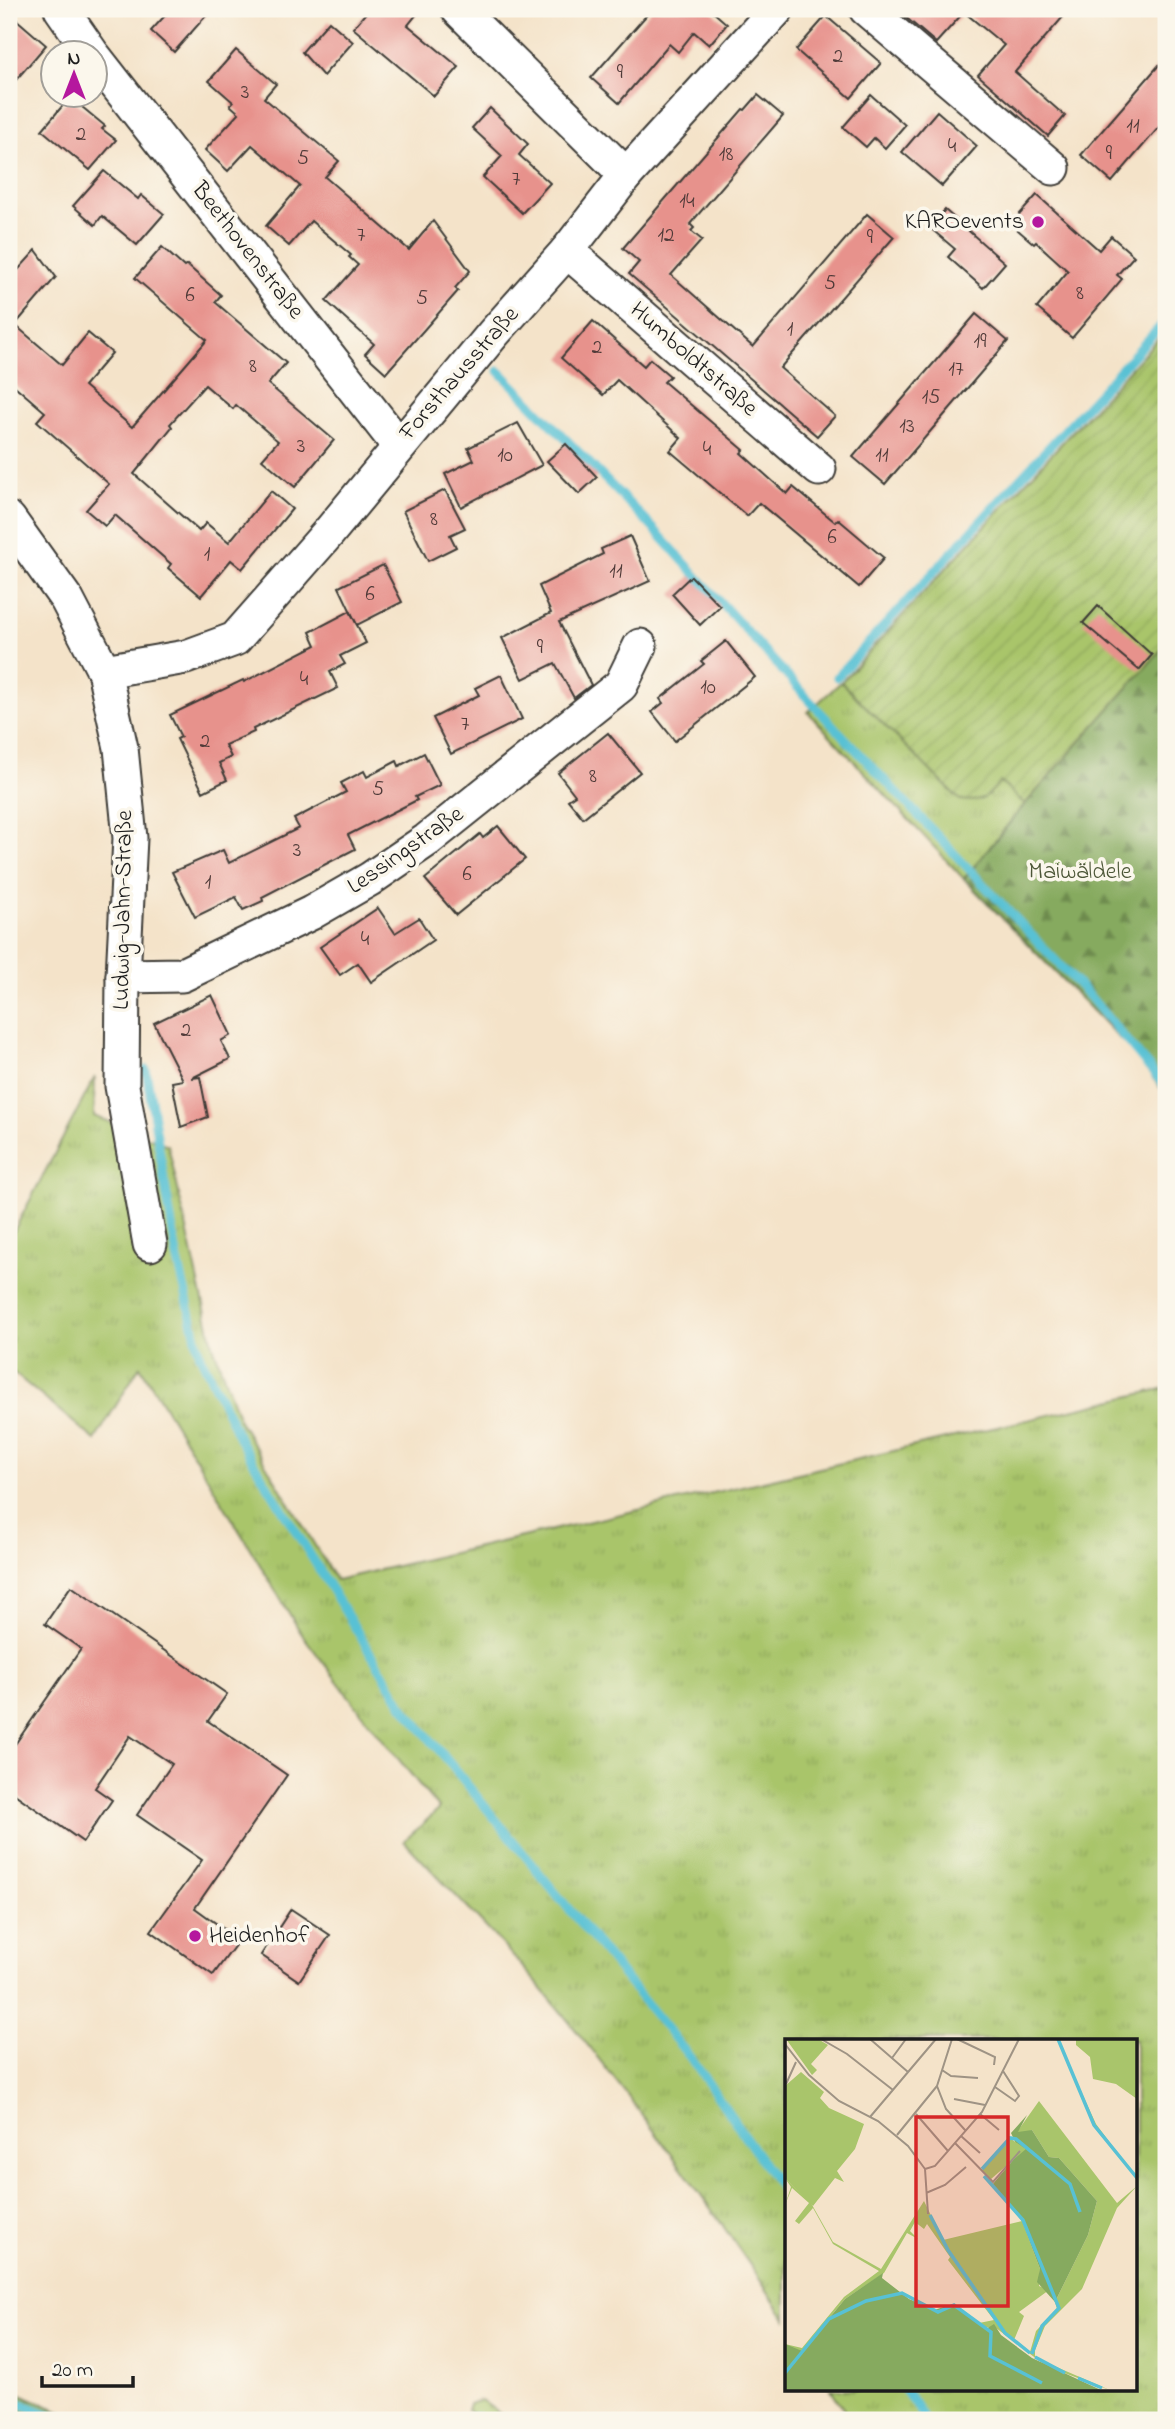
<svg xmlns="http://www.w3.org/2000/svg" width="1175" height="2429" viewBox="0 0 1175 2429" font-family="'Indie Flower',sans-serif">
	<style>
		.grass { fill: url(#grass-tufts); stroke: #627044; stroke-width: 2 }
		.forest { fill: url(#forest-firs); stroke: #51633e; stroke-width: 2 }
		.garden { fill: url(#garden-furrows); stroke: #627044; stroke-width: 2 }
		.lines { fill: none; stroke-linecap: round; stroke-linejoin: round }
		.stream { stroke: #58c1d4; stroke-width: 9 }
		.building { fill: #e7928c }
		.minor-casing { stroke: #3c3a36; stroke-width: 37 }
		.minor { stroke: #fff; stroke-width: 33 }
		.poi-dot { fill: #b5179e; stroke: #fbf7ec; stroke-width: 2.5 }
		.labels { text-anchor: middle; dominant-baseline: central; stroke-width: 7; stroke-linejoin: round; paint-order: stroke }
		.number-label { font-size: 21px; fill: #4f3a38 }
		.poi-label { font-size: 24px; fill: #1c1c1c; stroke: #fbf7ec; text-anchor: end }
		.street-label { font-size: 24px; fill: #1c1c1c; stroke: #fbf7ec }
		.park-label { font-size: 24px; fill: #4d5738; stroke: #fbf7ec }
		.inset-river { fill: none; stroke: #58c1d4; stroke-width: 3.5 }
		.inset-road { fill: none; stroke: #9e9384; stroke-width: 2 }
		.view { fill: #d62828; fill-opacity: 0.15; stroke: #d62828; stroke-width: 3.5 }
		.inset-edge { fill: none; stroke: #1c1c1c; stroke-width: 3.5 }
	</style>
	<defs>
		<pattern id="grass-tufts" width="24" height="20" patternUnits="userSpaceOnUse" patternTransform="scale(1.75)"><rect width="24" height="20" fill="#a9c56b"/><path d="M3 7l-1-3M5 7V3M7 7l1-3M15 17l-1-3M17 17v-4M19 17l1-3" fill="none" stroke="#91a95c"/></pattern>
		<pattern id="forest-firs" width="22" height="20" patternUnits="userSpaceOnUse" patternTransform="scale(1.75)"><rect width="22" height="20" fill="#86aa5f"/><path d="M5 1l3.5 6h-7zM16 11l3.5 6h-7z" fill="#6d8a4e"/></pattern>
		<pattern id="garden-furrows" width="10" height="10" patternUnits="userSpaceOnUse" patternTransform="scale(1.75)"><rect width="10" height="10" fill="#a9c56b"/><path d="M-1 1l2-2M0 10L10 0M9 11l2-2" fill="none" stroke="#91a95c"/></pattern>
	</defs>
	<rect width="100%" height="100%" fill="#fbf7ec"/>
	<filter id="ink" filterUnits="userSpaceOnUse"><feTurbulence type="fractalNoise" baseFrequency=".0143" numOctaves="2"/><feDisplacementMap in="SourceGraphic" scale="14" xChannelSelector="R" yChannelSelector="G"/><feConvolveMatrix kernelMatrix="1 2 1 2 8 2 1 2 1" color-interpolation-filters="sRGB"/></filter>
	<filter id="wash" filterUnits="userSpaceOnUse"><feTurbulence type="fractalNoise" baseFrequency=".00686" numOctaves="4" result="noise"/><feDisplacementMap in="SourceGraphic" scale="28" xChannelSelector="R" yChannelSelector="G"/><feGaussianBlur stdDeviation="1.57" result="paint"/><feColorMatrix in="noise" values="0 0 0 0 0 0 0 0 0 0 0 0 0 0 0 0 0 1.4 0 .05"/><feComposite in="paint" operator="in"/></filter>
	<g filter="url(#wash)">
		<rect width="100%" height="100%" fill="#f4e3c9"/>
		<g class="grass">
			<path d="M841 682 960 799 1000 781 1025 804 964 879 808 712Z"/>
			<path d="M95 1077 94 1116 168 1145 213 1345 240 1422 336 1580 1166 1388V2420H850L831 2389H1135V2040H786V2319C714 2209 636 2103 552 2001 506 1945 453 1894 404 1841L439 1809 366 1719 301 1633 140 1366 95 1440 9 1369V1240Z"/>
			<path d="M481 2400 508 2420H480L467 2410 469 2404Z"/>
		</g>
		<g class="forest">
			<path d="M1166 644V1095L1132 1051 964 879 1025 804Z"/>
			<path d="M9 2389 81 2420H9Z"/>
		</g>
		<path class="garden" d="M1166 330V644L1025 804 1000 782C986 798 983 803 960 800L841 682Z"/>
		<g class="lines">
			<g class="stream">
				<path d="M499 371 655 530 809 700 1091 998 1166 1088"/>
				<path d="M837 677 1166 320"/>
				<path d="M146 1070 177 1256 200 1355 241 1442 403 1706 693 2061 786 2196"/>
				<path d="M905 2389 925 2420"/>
				<path d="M9 2399 62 2420"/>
				<path d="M468 2420 476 2417 480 2420"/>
			</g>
		</g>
		<g id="blocks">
			<g class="building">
				<path d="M171 9H212L174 52 151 31Z"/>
				<path d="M369 9H421L408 25 459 67 434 96 353 28Z"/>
				<path d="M652 9H714L712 11 727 24 709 45 694 32 678 52 669 44 619 103 591 78Z"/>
				<path d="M896 9H1070L1015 72 1065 116 1048 136 978 75 1004 45 964 12 936 43Z"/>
				<path d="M9 13 46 45 9 88Z"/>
				<path d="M826 16 881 63 851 98 796 50Z"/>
				<path d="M329 21 353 42 323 76 302 52Z"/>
				<path d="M236 50 276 84 264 98 339 161 325 177 409 250 433 221 470 271 455 288 458 291 386 373 365 354 374 344 326 301 358 265 349 257 351 255 311 221 289 246 266 226 300 186 252 145 228 171 205 150 239 113 230 105 233 102 209 81Z"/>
				<path d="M1166 57V119L1112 182 1081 155Z"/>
				<path d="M758 95 783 116 690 224 694 228 691 231 702 240 671 275 753 347 867 214 894 237 780 368 835 416 817 436 629 274 639 262 623 248 743 109 745 110Z"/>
				<path d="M871 95 905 125 885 148 874 138 866 147 843 127Z"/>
				<path d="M70 97 105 126 102 129 116 140 90 170 42 130Z"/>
				<path d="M490 108 528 144 519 155 550 183 522 213 483 177 502 156 472 128Z"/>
				<path d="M937 111 977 146 942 186 902 152Z"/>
				<path d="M104 171 138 199 141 195 164 214 137 245 102 216 95 225 73 206Z"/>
				<path d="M1037 195 1099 250 1111 236 1134 256 1117 275 1122 279 1072 338 1037 308 1068 271 1036 242 1034 244 1011 224Z"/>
				<path d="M945 210 1005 263 983 288 948 257 955 249 929 227Z"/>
				<path d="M162 247 184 267 187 265 221 295 215 302 286 363 268 384 334 440 295 487 262 459 278 441 236 405 233 409 205 385 170 424 172 427 134 474 199 531 206 523 229 542 271 491 292 509 242 569 231 560 201 596 168 568 171 564 115 515 105 526 86 510 109 484 37 421 45 412 9 381V280L36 250 56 277 15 325 62 365 88 333 112 353 84 386 132 427 207 340 135 278Z"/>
				<path d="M976 314 1008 341 885 484 853 457Z"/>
				<path d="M593 321 644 366 650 359 670 376 664 382 744 450 741 453 787 494 793 487 835 522 838 519 884 558 859 587 759 503 747 516 670 451 681 438 617 380 603 395 561 358Z"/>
				<path d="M518 423 542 465 461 507 445 474 474 460 468 448Z"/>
				<path d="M566 444 597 477 579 494 547 461Z"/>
				<path d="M445 490 465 528 450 535 456 547 428 561 403 511Z"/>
				<path d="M630 536 650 581 559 622 591 685 574 698 555 663 523 679 502 638 551 613 539 586 603 554 601 549Z"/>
				<path d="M383 565 402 602 357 625 339 587Z"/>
				<path d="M691 576 720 606 700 625 672 594Z"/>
				<path d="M1098 606 1152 655 1139 670 1083 623Z"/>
				<path d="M350 611 366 643 340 656 345 664 330 672 338 688 253 729 254 732 225 745 231 757 219 763 227 780 203 792 177 739 181 737 170 715 243 680 244 682 316 645 310 632Z"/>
				<path d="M726 641 755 677 675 741 652 712 663 703 660 699 704 664 701 661Z"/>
				<path d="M501 675 522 719 451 754 433 718 479 695 475 688Z"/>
				<path d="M608 733 640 772 583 818 568 800 575 795 558 773Z"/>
				<path d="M424 753 440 785 415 797 417 800 348 835 355 849 262 897 263 901 243 910 236 897 195 917 172 872 223 850 229 863 299 828 294 819 346 792 341 783 364 771 367 777 397 761 399 766Z"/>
				<path d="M498 826 525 859 456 915 425 879 480 834 483 838Z"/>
				<path d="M378 908 395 933 419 918 433 940 371 982 358 963 340 975 320 947Z"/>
				<path d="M212 995 231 1035 221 1041 230 1059 192 1078 200 1077 208 1117 181 1127 172 1082 183 1080 154 1023Z"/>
				<path d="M71 1586 227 1694 208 1721 287 1775 195 1908 239 1940 213 1975 151 1931 202 1860 137 1815 172 1764 130 1736 95 1788 112 1800 83 1842 9 1790V1753L81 1649 45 1624Z"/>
				<path d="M291 1909 330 1935 299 1981 261 1955Z"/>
			</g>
		</g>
	</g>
	<g filter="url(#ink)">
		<use href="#blocks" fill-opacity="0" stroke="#3c3a36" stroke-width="2"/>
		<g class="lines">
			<g class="minor-casing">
				<g id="minor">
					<path d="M61 9 91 52"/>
					<path d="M458 9 626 175"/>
					<path d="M866 9 1053 168"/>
					<path d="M94 56 399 446"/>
					<path d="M567 251 819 469"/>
					<path d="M9 519 67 600 104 671 121 748 130 838 123 976 122 1086 150 1244"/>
					<path d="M104 671 186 657 235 639 330 531 493 334 567 251 626 175 777 9"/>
					<path d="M123 976 182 975 311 913 370 879 427 840 621 685 640 646"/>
				</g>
			</g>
			<use href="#minor" class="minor"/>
		</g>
	</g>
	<g class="poi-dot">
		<circle cx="1038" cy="222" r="7"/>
		<circle cx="195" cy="1936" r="7"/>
	</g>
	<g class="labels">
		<g class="number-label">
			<text x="838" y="57">2</text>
			<text x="620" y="73">9</text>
			<text x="245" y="93">3</text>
			<text x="1133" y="127">11</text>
			<text x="81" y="135">2</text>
			<text x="952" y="147">4</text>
			<text x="1109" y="154">9</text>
			<text x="726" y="155">18</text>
			<text x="303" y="159">5</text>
			<text x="516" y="180">7</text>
			<text x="687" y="202">14</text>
			<text x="361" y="236">7</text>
			<text x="666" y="236">12</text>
			<text x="870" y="238">9</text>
			<text x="830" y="284">5</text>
			<text x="1080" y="294">8</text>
			<text x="190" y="296">6</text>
			<text x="422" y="299">5</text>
			<text x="790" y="330">1</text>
			<text x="980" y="342">19</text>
			<text x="597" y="348">2</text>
			<text x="253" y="367">8</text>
			<text x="956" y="370">17</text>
			<text x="931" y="398">15</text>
			<text x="907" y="427">13</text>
			<text x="301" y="447">3</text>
			<text x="707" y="450">4</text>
			<text x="505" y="456">10</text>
			<text x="882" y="456">11</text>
			<text x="434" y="520">8</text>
			<text x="832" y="538">6</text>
			<text x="207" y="555">1</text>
			<text x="616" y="572">11</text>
			<text x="370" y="595">6</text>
			<text x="540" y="648">9</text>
			<text x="304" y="680">4</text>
			<text x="708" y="688">10</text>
			<text x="465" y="725">7</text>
			<text x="205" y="742">2</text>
			<text x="593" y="777">8</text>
			<text x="378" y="790">5</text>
			<text x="297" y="851">3</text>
			<text x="467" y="875">6</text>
			<text x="208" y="883">1</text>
			<text x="365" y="940">4</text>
			<text x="186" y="1031">2</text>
		</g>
		<g class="poi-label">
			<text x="1024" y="222">KAROevents</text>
			<text x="209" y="1936" text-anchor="start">Heidenhof</text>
		</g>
		<g class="street-label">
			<text transform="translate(247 251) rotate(52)">Beethovenstraße</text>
			<text transform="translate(693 360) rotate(41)">Humboldtstraße</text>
			<text transform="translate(460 374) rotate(-49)">Forsthausstraße</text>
			<text transform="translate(406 851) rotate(-35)">Lessingstraße</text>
			<text transform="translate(124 910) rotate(-89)">Ludwig-Jahn-Straße</text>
		</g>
		<g class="park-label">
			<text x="1080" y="872">Maiwäldele</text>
		</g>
	</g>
	<g transform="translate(785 2039)">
		<rect width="352" height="352" fill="#f4e3c9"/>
		<path d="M291 0H352V60L331 45 308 40 305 18 291 6ZM254 62 332 164 352 147 332 169 297 250 260 287 250 311V317L260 323 327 352 261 327 211 289 198 288 168 265 194 284 209 281 163 221 165 218 142 185 139 190 130 183 125 192 133 200 122 194 99 234 60 260 17 312 14 313 0 305 17 309 59 258 94 232 48 205 28 169 14 185 10 182 24 164 7 149 0 166 6 148 0 139 26 164 48 203 96 230 139 162 158 201 237 182 255 230 254 247 264 251 234 273 239 277 229 301 245 313 251 292 272 270 270 263 303 196 312 162 274 119 264 118 247 91 237 96 232 93Z" fill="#a9c56b"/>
		<path d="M242 76 233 93 247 91 264 118 274 119 312 162 303 196 270 263 252 243 255 230 237 182 207 146 235 113 226 94ZM98 234 97 239 124 260 149 271 168 265 201 290 209 285 216 296 247 319 318 352H0V305L17 312 60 260Z" fill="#86aa5f"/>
		<path d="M272 0 311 85 352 140 309 87Z" fill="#a9c56b"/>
		<path d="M1 0H33L43 6 26 25 32 31 27 36ZM16 33 39 53 35 59 44 69 79 85 70 110 52 132 59 143 50 139 28 167 0 139V47Z" fill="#a9c56b"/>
		<path d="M226 100 241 110 206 140 197 131Z" fill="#a9c56b"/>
		<path class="inset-river" d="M273 0 309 86 352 139M197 130 225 99 231 100 285 145 295 173M199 137 238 181 274 269 257 287 247 315M145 176 163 211 220 294 245 314M250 318 280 334M0 334 44 280 81 262 117 254 153 273 169 266 206 293 205 317 257 344M293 339 317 349"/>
		<path class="inset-road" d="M36 0 62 15 108 51M85 0 123 33M167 0 152 47 161 70 180 91M172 0 210 18 209 26M0 5 24 36 54 62 93 82 123 107 140 130 143 175M107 19 121 0M157 31 166 37 193 39M1 45 11 23M210 48 230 62 234 57 218 32M169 60 200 66M131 75 163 112M195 75 214 91M85 78 151 0M112 96 152 47M176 97 195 114M170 104 208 143 235 112M140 130 150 127 197 73 234 0M141 154 160 146 181 128"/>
		<path class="view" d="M131 78H223V267H131Z"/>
		<rect width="352" height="352" class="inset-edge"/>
	</g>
	<rect width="1175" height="2429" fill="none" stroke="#fbf7ec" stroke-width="35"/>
	<g transform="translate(74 74)"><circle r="33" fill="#fbf7ec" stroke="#a29f99" stroke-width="2"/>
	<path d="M0-5L12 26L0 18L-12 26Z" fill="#b5179e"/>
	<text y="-10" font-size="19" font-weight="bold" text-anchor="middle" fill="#1c1c1c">N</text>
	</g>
	<path d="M42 2376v10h91v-10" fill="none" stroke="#1c1c1c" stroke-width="3.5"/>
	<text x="52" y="2376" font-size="21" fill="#1c1c1c" stroke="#fbf7ec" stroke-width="5" paint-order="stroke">20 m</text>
</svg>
